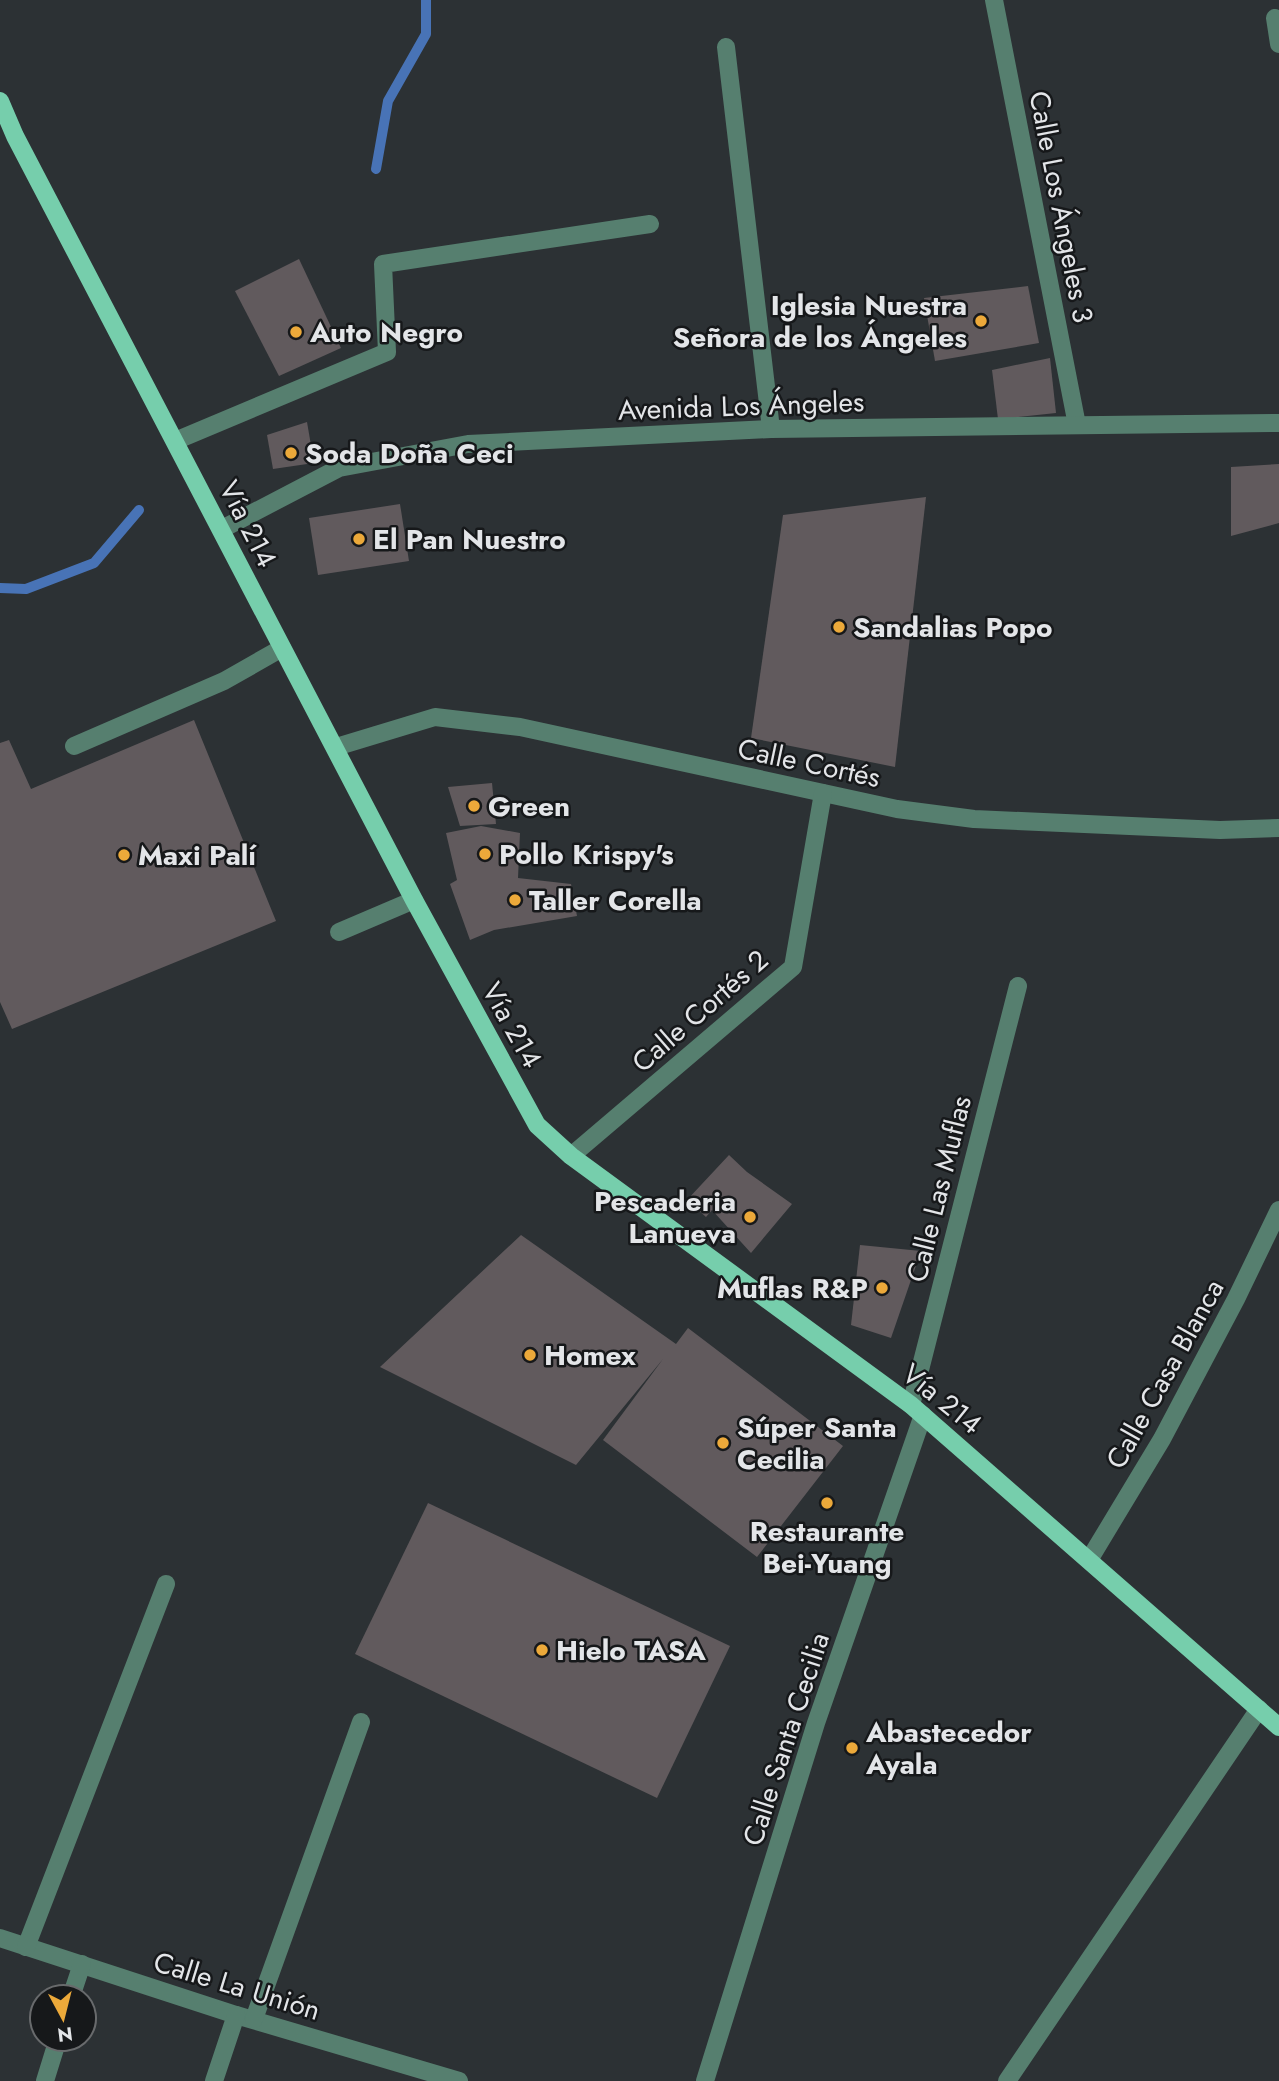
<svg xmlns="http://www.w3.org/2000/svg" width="1279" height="2081" viewBox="0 0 1279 2081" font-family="Jost,sans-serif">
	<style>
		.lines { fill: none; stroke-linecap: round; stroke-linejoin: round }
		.stream { stroke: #4873b6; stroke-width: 10 }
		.building { fill: #615a5d }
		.minor { stroke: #567f6f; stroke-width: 18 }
		.major { stroke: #76ceac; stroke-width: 18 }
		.poi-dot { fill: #eca93a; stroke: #16181a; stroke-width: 2.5 }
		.labels { text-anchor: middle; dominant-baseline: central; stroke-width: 5; stroke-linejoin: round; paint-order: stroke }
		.street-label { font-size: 28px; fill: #e3e5e8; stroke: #16181a }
		.poi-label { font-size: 28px; font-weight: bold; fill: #e3e5e8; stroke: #16181a; text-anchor: start }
	</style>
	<rect width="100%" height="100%" fill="#2c3134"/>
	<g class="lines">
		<g class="stream">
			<path d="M376 169 388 101 426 34V0"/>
			<path d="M0 588 26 589 94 563 139 510"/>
		</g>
	</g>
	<g class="building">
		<path d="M299 259 341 348 279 376 235 291Z"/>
		<path d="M1028 286 1039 343 935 361 924 298Z"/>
		<path d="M1050 358 1056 413 998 419 992 370Z"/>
		<path d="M307 422 314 463 273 469 267 435Z"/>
		<path d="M1279 464V523L1231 536V467Z"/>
		<path d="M926 497 895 767 751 738 783 515Z"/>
		<path d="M400 504 409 561 318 575 309 518Z"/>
		<path d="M194 720 276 921 12 1029 0 1002V743L9 740 31 789Z"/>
		<path d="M492 783 496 824 460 826 448 787Z"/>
		<path d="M481 826 520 833 518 878 571 884 577 916 494 930 470 940 450 884 457 880 446 833Z"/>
		<path d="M729 1155 747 1172 792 1204 751 1253 712 1210 706 1217 687 1200Z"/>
		<path d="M521 1235 676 1344 688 1328 843 1446 757 1557 603 1440 663 1359 576 1465 380 1367Z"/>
		<path d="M860 1245 921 1251 891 1338 851 1325Z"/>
		<path d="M428 1503 730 1646 657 1798 355 1654Z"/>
	</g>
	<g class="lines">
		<g class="minor">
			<path d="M994 0 1077 425"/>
			<path d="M1275 18 1279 44"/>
			<path d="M726 47 771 429"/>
			<path d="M175 441 387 352 383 264 650 224"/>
			<path d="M222 529 339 468 468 444 771 429 1279 423"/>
			<path d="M74 746 224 681 282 648"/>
			<path d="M336 747 435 717 520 727 897 809 974 819 1220 830 1279 828"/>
			<path d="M339 932 414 900"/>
			<path d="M571 1156 793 967 823 793"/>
			<path d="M911 1405 1018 986"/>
			<path d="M1089 1560 1162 1439 1236 1299 1279 1210"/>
			<path d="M0 1938 236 2015 459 2081"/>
			<path d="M26 1947 166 1584"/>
			<path d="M71 1997 82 1964"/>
			<path d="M254 2019 361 1722"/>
			<path d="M45 2081 58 2039"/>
			<path d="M214 2081 236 2015"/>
			<path d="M705 2081 816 1723 923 1415"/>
			<path d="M1007 2081 1259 1709"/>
		</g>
		<path class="major" d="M0 101 15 136 414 900 537 1125 571 1156 911 1405 1279 1727"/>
	</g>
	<g class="poi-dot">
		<circle cx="981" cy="321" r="7"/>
		<circle cx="296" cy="332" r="7"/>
		<circle cx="291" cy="453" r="7"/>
		<circle cx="359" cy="539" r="7"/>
		<circle cx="839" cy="627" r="7"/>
		<circle cx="474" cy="806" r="7"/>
		<circle cx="485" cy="854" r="7"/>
		<circle cx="124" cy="855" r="7"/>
		<circle cx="515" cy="900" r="7"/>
		<circle cx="750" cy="1217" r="7"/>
		<circle cx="882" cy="1288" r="7"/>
		<circle cx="530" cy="1355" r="7"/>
		<circle cx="723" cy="1443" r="7"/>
		<circle cx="827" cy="1503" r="7"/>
		<circle cx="542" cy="1650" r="7"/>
		<circle cx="852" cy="1748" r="7"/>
	</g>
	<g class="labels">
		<g class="street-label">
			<text transform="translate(1061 207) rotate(79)">Calle Los Ángeles 3</text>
			<text transform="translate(741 406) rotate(-2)">Avenida Los Ángeles</text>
			<text transform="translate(248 524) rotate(63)">Vía 214</text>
			<text transform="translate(809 763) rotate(12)">Calle Cortés</text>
			<text transform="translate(700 1011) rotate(-41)">Calle Cortés 2</text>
			<text transform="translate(512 1025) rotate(61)">Vía 214</text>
			<text transform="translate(939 1189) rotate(-76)">Calle Las Muflas</text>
			<text transform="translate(1165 1374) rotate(-61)">Calle Casa Blanca</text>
			<text transform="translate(942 1399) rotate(39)">Vía 214</text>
			<text transform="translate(786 1739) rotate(-72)">Calle Santa Cecilia</text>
			<text transform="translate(237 1986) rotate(17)">Calle La Unión</text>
		</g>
		<g class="poi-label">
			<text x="967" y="305" text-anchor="end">Iglesia Nuestra<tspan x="967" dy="32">Señora de los Ángeles</tspan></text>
			<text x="310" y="332">Auto Negro</text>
			<text x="305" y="453">Soda Doña Ceci</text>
			<text x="373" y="539">El Pan Nuestro</text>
			<text x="853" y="627">Sandalias Popo</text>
			<text x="488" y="806">Green</text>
			<text x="499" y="854">Pollo Krispy's</text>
			<text x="138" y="855">Maxi Palí</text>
			<text x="529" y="900">Taller Corella</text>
			<text x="736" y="1201" text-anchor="end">Pescaderia<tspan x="736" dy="32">Lanueva</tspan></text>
			<text x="868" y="1288" text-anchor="end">Muflas R&amp;P</text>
			<text x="544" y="1355">Homex</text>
			<text x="737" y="1427">Súper Santa<tspan x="737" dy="32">Cecilia</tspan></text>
			<text x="827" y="1531" text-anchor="middle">Restaurante<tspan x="827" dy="32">Bei-Yuang</tspan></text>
			<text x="556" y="1650">Hielo TASA</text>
			<text x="866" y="1732">Abastecedor<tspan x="866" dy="32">Ayala</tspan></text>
		</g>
	</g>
	<g transform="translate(63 2018) rotate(173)"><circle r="33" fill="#16181a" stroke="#686a6c" stroke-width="2"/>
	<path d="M0-5L12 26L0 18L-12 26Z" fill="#eca93a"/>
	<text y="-10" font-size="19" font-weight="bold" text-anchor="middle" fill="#e3e5e8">N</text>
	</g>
</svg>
